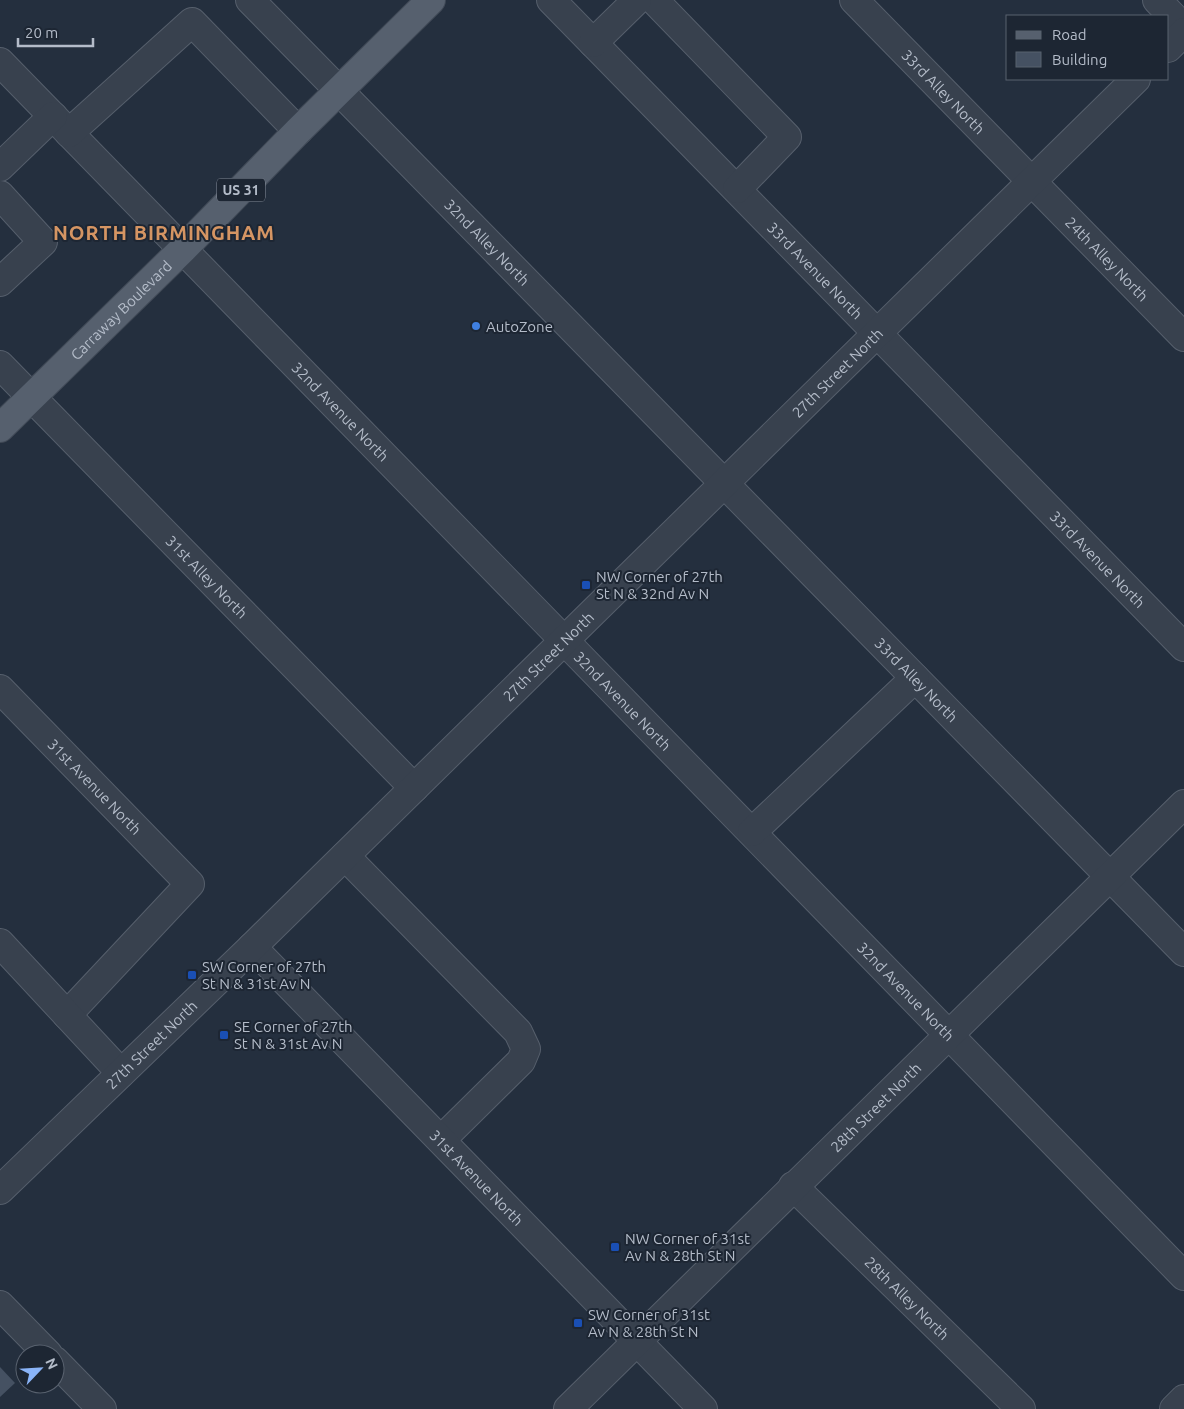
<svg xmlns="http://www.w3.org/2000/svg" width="1184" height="1409" viewBox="0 0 1184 1409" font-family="Ubuntu,sans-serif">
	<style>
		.building { fill: #455162 }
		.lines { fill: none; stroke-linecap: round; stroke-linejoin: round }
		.minor-casing { stroke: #565f6c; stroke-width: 30 }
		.major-casing { stroke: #414a57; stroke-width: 30 }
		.minor { stroke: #38414e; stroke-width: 28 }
		.major { stroke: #56606e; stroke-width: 28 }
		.shop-dot { fill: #3f7fe0; stroke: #1d2633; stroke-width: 2 }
		.transit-dot { fill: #1a4fb4; stroke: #1d2633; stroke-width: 2 }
		.labels { text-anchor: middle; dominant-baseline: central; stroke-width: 4; stroke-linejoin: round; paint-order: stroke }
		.shield { fill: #1d2633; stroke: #878f9c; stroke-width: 1 }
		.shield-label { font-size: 14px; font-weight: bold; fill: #b4bcc9 }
		.street-label { font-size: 15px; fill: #b4bcc9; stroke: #1d2633 }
		.poi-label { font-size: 15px; fill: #b4bcc9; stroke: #1d2633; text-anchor: start }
		.district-label { font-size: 20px; font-weight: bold; letter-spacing: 1px; fill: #d59563; stroke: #1d2633 }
	</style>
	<rect width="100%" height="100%" fill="#242f3e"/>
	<path class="building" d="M0 1367 15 1383 0 1397Z"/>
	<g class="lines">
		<g class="minor-casing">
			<g id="minor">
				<path id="s1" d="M250 0 1184 952"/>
				<path id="s2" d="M551 0 1184 647"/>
				<path d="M654 0 787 137 737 189"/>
				<path id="s3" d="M854 0 1184 337"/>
				<path d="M1157 0 1184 28"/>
				<path d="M593 43 637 0"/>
				<path d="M1168 48 1184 32"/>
				<path id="s4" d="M0 62 1184 1276"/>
				<path d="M69 133 192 22 298 131"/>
				<path d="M0 167 53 116"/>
				<path d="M0 195 43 242 0 282"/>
				<path id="s5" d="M0 365 414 788"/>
				<path id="s6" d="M0 689 190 884 67 1015"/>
				<path d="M752 832 915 678"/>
				<path d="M345 856 518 1032 526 1049 521 1061 441 1140"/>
				<path d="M0 943 121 1073"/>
				<path id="s7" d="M252 947 703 1409"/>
				<path id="s8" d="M793 1186 1021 1409"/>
				<path id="s9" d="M0 1190 252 947 1136 79"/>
				<path d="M0 1305 48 1354"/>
				<path d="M55 1361 102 1409"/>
				<path id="s10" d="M568 1409 1184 804"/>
				<path d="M1174 1409 1184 1399"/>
			</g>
		</g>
		<g class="major-casing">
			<g id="major">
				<path id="s11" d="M0 428 183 249 298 131 431 0"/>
			</g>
		</g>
		<use href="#minor" class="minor"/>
		<use href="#major" class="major"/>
	</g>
	<circle class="shop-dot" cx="476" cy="326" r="5"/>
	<g class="transit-dot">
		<rect x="581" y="580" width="10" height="10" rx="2.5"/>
		<rect x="187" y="970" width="10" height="10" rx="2.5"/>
		<rect x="219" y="1030" width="10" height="10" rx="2.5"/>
		<rect x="610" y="1242" width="10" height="10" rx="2.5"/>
		<rect x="573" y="1318" width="10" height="10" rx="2.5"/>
	</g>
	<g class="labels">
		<rect class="shield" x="217" y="178.5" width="48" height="23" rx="4"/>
		<g class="shield-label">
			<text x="241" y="190">US 31</text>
		</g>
		<g class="street-label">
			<text stroke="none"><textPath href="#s3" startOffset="128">33rd Alley North</textPath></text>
			<text stroke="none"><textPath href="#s1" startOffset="339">32nd Alley North</textPath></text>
			<text stroke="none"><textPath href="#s3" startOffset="362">24th Alley North</textPath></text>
			<text stroke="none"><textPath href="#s2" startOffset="378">33rd Avenue North</textPath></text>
			<text stroke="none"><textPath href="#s11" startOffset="169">Carraway Boulevard</textPath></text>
			<text stroke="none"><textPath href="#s9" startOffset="1170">27th Street North</textPath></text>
			<text stroke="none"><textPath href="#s4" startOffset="488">32nd Avenue North</textPath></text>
			<text stroke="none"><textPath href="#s2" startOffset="782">33rd Avenue North</textPath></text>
			<text stroke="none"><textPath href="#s5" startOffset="296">31st Alley North</textPath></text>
			<text stroke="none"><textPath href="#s9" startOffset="765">27th Street North</textPath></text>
			<text stroke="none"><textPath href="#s1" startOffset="952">33rd Alley North</textPath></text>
			<text stroke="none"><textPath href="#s4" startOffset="892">32nd Avenue North</textPath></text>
			<text stroke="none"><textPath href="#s6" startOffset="136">31st Avenue North</textPath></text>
			<text stroke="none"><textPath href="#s4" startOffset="1298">32nd Avenue North</textPath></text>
			<text stroke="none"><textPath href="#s9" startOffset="210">27th Street North</textPath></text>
			<text stroke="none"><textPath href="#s10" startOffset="431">28th Street North</textPath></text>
			<text stroke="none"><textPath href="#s7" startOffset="322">31st Avenue North</textPath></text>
			<text stroke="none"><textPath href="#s8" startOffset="160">28th Alley North</textPath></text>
		</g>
		<g class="poi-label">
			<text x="486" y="326">AutoZone</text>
			<text x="596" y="576">NW Corner of 27th<tspan x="596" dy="17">St N &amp; 32nd Av N</tspan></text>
			<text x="202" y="966">SW Corner of 27th<tspan x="202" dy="17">St N &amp; 31st Av N</tspan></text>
			<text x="234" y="1026">SE Corner of 27th<tspan x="234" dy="17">St N &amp; 31st Av N</tspan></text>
			<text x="625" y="1238">NW Corner of 31st<tspan x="625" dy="17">Av N &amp; 28th St N</tspan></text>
			<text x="588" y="1314">SW Corner of 31st<tspan x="588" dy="17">Av N &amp; 28th St N</tspan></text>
		</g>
		<g class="district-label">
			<text x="164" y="232">NORTH BIRMINGHAM</text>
		</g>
	</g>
	<rect x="1006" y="15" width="162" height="65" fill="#1d2633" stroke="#59626f"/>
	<rect x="1016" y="31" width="25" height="8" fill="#56606e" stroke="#59626f"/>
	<text x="1052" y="40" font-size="15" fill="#b4bcc9">Road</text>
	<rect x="1016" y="52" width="25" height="15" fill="#455162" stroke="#59626f"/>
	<text x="1052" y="65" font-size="15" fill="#b4bcc9">Building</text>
	<g transform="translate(40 1369) rotate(65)"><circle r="24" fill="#1d2633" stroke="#59626f"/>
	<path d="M0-4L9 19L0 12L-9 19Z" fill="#8ab4f8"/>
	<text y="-8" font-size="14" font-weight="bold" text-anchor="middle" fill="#b4bcc9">N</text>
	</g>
	<path d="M18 38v8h75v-8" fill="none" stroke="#b4bcc9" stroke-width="2.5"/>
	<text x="25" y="38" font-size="15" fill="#b4bcc9" stroke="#1d2633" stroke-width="4" paint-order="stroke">20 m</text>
</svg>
